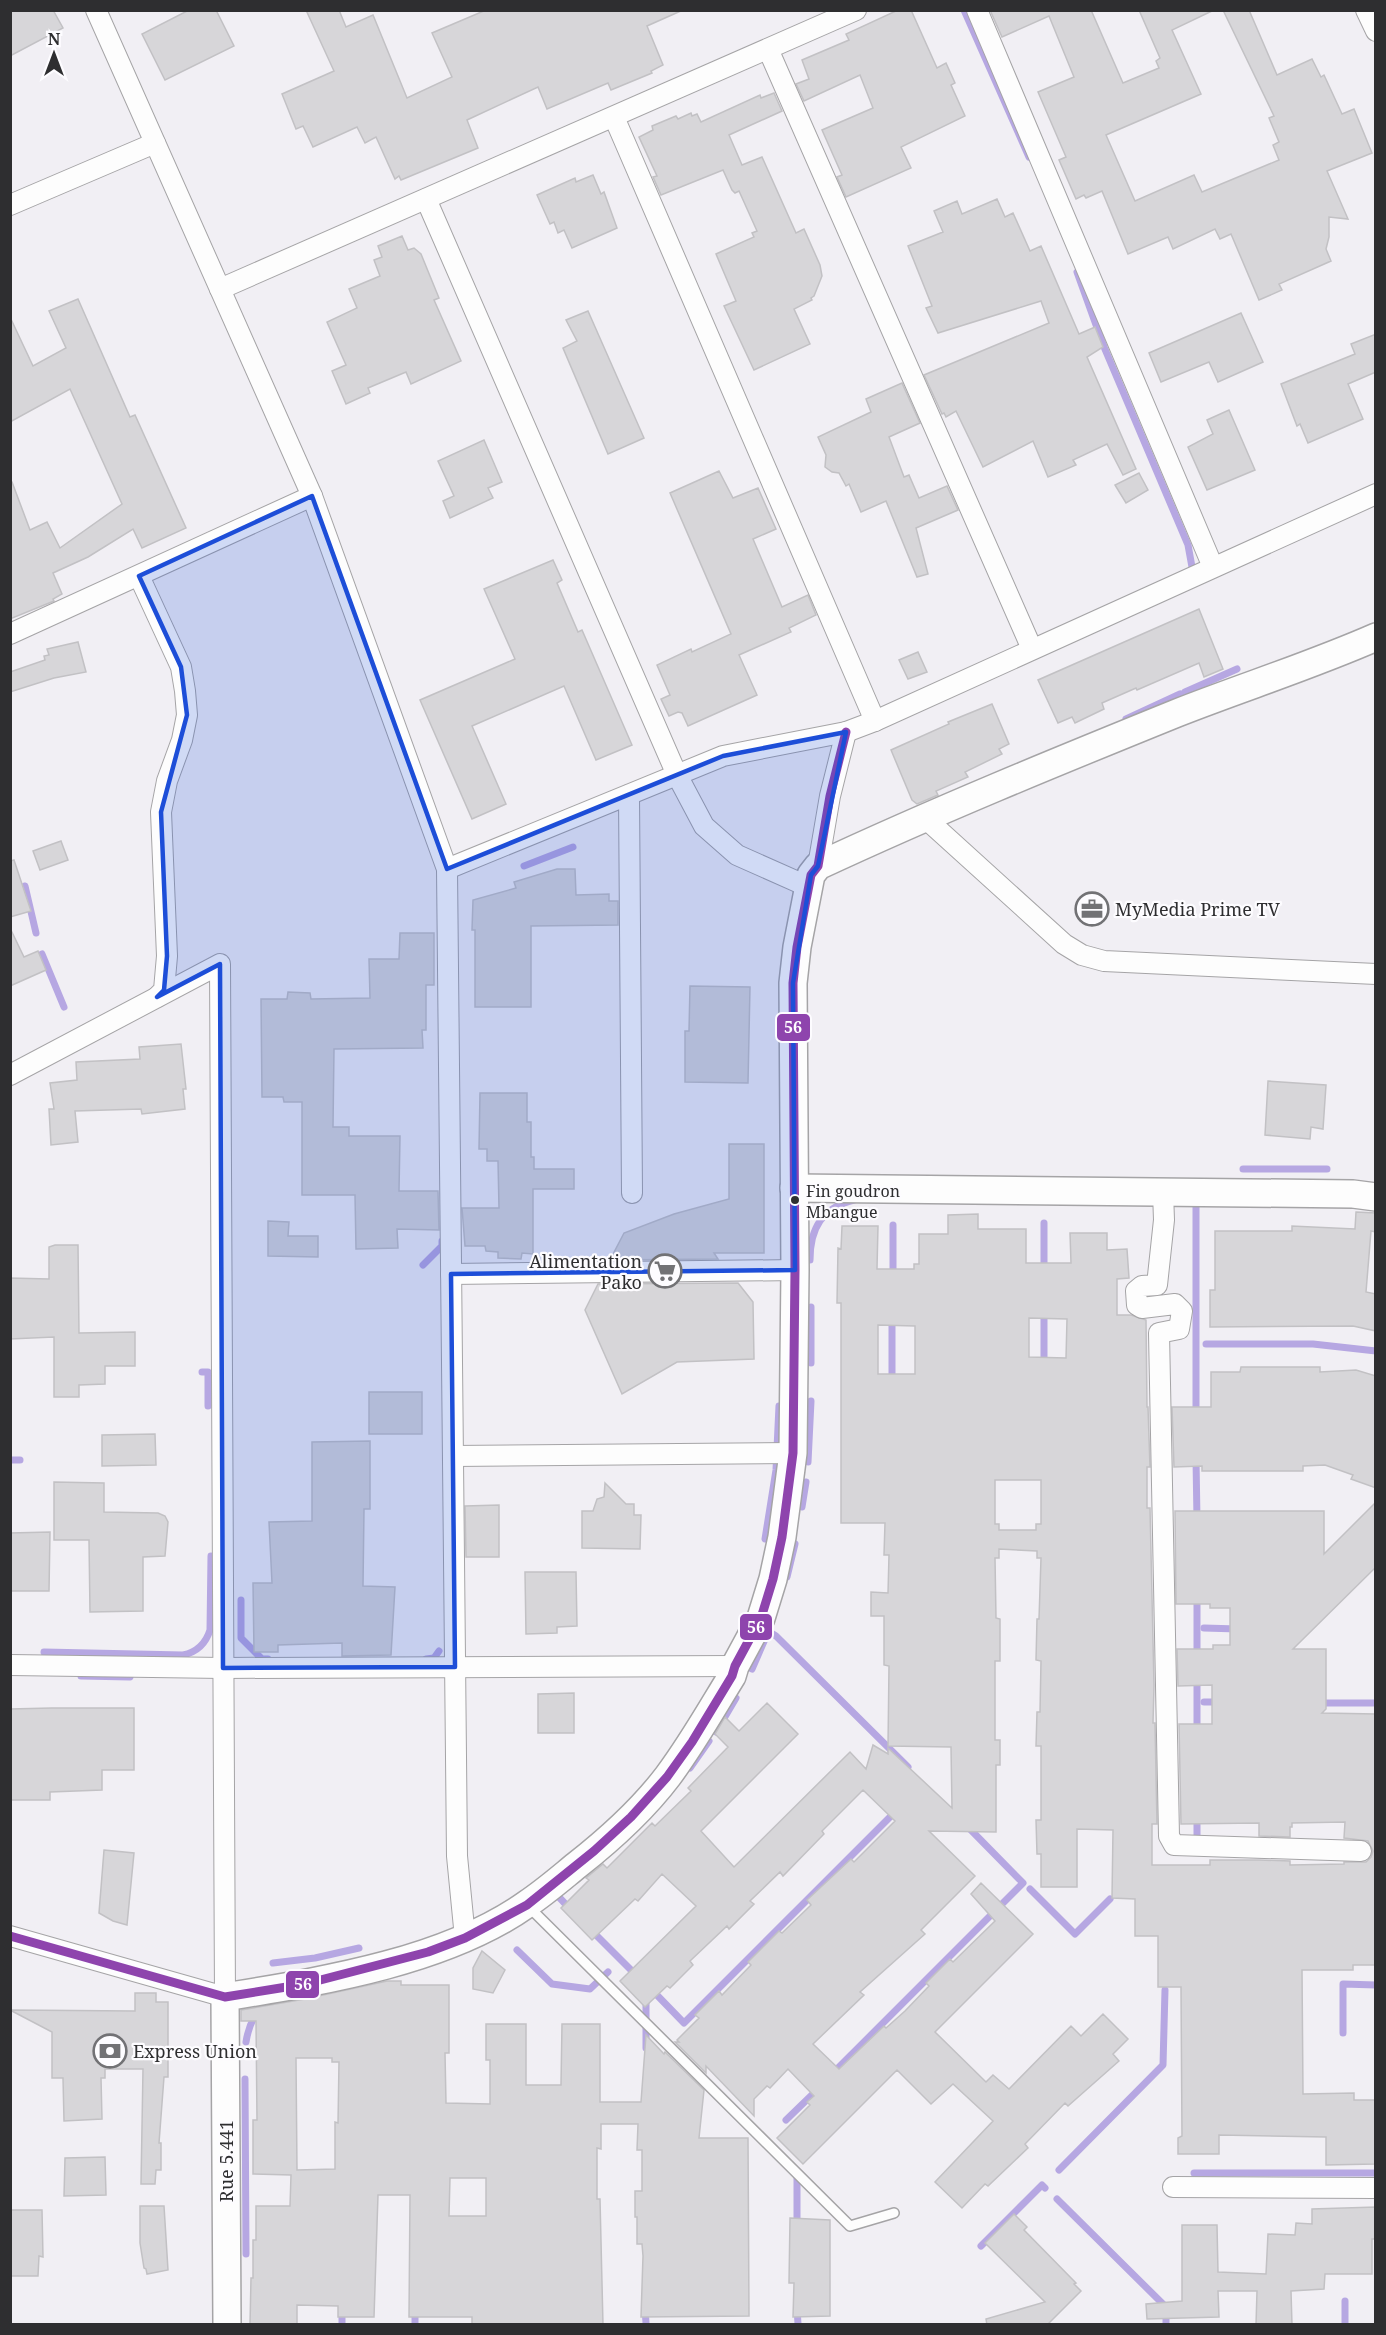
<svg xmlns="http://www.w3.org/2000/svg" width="1386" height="2335" viewBox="0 0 1386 2335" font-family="'Noto Serif',serif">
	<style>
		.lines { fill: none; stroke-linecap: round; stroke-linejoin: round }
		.stream { stroke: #b6a7e2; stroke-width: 7 }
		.building { fill: #d7d6d9; stroke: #c2c1c4; stroke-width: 1.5; fill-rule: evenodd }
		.lane-casing { stroke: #a5a4a6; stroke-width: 12 }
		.street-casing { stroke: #a5a4a6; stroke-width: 22 }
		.secondary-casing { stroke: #a5a4a6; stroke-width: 30 }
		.lane { stroke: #fdfdfd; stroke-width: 9 }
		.street { stroke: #fdfdfd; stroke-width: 20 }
		.secondary { stroke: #fdfdfd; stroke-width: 27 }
		.bus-1-casing { stroke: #fdfcff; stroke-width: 14 }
		.bus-1 { stroke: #8e44ad; stroke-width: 9 }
		.marked { fill: #1d4ed8; fill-opacity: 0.2; stroke: #1d4ed8; stroke-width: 4.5; stroke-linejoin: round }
		.bus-dot { fill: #2e2e30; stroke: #fdfcff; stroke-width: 2 }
		.labels { text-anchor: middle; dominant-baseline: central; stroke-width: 4.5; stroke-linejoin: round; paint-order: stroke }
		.bus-label { font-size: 16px; fill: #2e2e30; stroke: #fdfcff; text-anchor: start }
		.poi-label { font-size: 18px; fill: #2e2e30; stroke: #fdfcff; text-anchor: start }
		.street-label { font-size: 18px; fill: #2e2e30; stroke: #fdfcff }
		.line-badge { stroke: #fdfcff; stroke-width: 2 }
		.badge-label { font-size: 16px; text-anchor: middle; font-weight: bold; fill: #fff }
	</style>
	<rect width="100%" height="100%" fill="#f1eff4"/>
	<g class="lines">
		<g class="stream">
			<path d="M964 10 1029 157"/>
			<path d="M1077 272 1104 347 1188 545 1192 567"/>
			<path d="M1185 692 1237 669"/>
			<path d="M1126 719 1180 694"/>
			<path d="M524 866 573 847"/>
			<path d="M25 886 36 933"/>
			<path d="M42 954 64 1007"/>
			<path d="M1243 1169H1327"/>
			<path d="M1196 1204V1415"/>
			<path d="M1044 1223V1271"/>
			<path d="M810 1260C810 1228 822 1208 854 1200"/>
			<path d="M423 1265 442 1246V1241"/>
			<path d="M893 1277V1225"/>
			<path d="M811 1307V1363"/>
			<path d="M1044 1309V1364"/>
			<path d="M1206 1344H1313L1376 1351"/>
			<path d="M202 1372H208V1406"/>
			<path d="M892 1382V1318"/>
			<path d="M1196 1459 1197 1520"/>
			<path d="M10 1460H20"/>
			<path d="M808 1462 811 1401"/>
			<path d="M802 1507 806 1482"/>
			<path d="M765 1539 776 1470 779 1406"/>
			<path d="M787 1577 795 1544"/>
			<path d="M1197 1597V1658"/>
			<path d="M241 1600V1638L262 1659H268"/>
			<path d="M1204 1628 1238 1629"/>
			<path d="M768 1631 776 1636 908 1767"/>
			<path d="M44 1652 183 1655C197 1652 206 1643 210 1630L211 1556"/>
			<path d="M426 1659 434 1658 439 1651"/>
			<path d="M752 1669 769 1630"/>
			<path d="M81 1676 130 1677"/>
			<path d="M1197 1678V1733"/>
			<path d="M1204 1702H1220"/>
			<path d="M1318 1703H1376"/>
			<path d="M716 1732 736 1698"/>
			<path d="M690 1768 709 1741"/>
			<path d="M1197 1816V1844"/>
			<path d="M1030 1889 1075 1934 1110 1899"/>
			<path d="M557 1895 571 1910"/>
			<path d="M592 1931 637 1976"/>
			<path d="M517 1950 552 1984 590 1989 608 1972"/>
			<path d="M273 1963 315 1958 359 1948"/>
			<path d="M652 1990 684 2023 896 1811"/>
			<path d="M646 2002V2048"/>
			<path d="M1343 2033V1984L1376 1985"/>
			<path d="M246 2042C249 2023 256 2010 272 1999"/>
			<path d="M832 2074 1023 1883 966 1825"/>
			<path d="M245 2079 246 2254"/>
			<path d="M786 2120 818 2089"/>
			<path d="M1059 2170 1163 2065 1165 1990"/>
			<path d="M797 2173V2225"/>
			<path d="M1194 2173H1376"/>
			<path d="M1057 2199 1166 2307V2324"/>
			<path d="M981 2246 1042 2185 1045 2188"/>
			<path d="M1345 2301V2324"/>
			<path d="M645 2308 646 2323"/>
			<path d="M797 2308 798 2324"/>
			<path d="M342 2324V2309"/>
			<path d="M415 2324V2310"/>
		</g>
	</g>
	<g class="building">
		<path d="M10 10H53L63 28 10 56Z"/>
		<path d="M189 10H216L234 46 165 80 142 34Z"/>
		<path d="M306 10H339L346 27 373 15 407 98 452 77 432 33 486 10H683L647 26 663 65 651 71 652 73 611 90 608 83 547 109 538 87 467 120 478 148 401 180 399 176 395 179 376 137 365 143 357 127 313 147 303 126 296 129 282 94 334 71Z"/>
		<path d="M898 10H911L937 68 946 63 955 83 951 85 965 116 901 147 911 168 846 197 837 177 842 175 822 130 873 108 860 75 804 101 796 84 809 79 802 60 849 40 846 34Z"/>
		<path d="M990 10H1091L1123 83 1159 68 1156 61 1160 58 1139 10H1214L1172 30 1201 94 1106 135 1135 201 1194 175 1202 192 1279 160 1273 145 1279 142 1269 118 1274 116 1223 10H1249L1277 75 1312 59 1321 77 1324 75 1342 114 1354 109 1372 153 1327 171 1348 219 1329 217V237L1326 249 1331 261 1279 284 1282 290 1259 300 1231 234 1220 239 1215 229 1173 249 1168 237 1128 254 1102 191 1086 198 1084 195 1076 199 1059 160 1066 157 1038 92 1074 77 1049 16 1002 37Z"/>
		<path d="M774 93 782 111 729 135 742 165 762 157 796 233 804 229 820 265 822 276 814 296 811 298 812 300 794 309 810 344 754 370 724 306 736 301 716 254 754 237 752 233 757 231 739 191 735 193 732 190 723 170 661 195 653 177 657 176 639 137 653 130 652 126 676 116 678 119 691 113 692 116 697 114 701 122 760 95 761 98Z"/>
		<path d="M593 175 601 194 604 192 617 228 572 248 564 230 558 233 554 222 550 224 537 195 575 178 576 182Z"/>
		<path d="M997 199 1005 217 1013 213 1030 251 1041 246 1079 334 1095 327 1103 347 1087 357 1136 469 1123 475 1107 444 1073 460 1076 465 1048 477 1033 441 983 467 956 411 946 417 944 413 942 414 924 375 1049 323 1041 301 938 333 926 308 932 306 908 246 943 232 934 211 957 201 962 214Z"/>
		<path d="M402 236 408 250 414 248 421 254 439 298 434 300 461 361 411 384 406 372 368 388 370 393 346 404 332 371 346 365 327 322 357 308 349 289 380 276 374 260 382 257 378 246Z"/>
		<path d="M78 299 130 417 135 415 186 528 142 548 133 529 88 557 53 573 62 594 53 599 54 601 10 619V482H12L30 530 47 522 60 548 122 504 70 389 10 422V317L33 366 66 348 49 311Z"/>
		<path d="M588 311 644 438 608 454 563 348 577 341 566 320Z"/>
		<path d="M1241 313 1263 362 1218 382 1209 362 1161 382 1149 353Z"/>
		<path d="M1376 334V372L1348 384 1363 419 1308 443 1300 424 1297 426 1281 384 1355 354 1351 344Z"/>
		<path d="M902 383 920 423 889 437 904 477 909 475 919 498 947 486 958 510 916 528 928 574 917 577 886 501 861 512 849 484 846 486 839 473 832 472 825 467 826 455 818 437 871 412 866 399Z"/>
		<path d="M1229 410 1255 470 1207 490 1188 447 1213 434 1207 420Z"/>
		<path d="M484 440 502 482 488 488 493 498 450 518 443 501 454 496 438 461Z"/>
		<path d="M719 471 733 498 758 488 776 529 753 539 782 607 808 595 816 615 789 628 791 632 739 655 757 695 688 726 682 713 678 712 669 716 661 699 670 695 657 665 691 649 692 652 731 634 670 493Z"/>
		<path d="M1139 473 1148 490 1126 503 1115 485Z"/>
		<path d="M553 560 562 580 557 583 578 632 582 630 632 745 596 760 564 686 472 726 506 804 472 819 420 700 515 659 484 589Z"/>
		<path d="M1199 609 1223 669 1204 677 1199 663 1137 690 1136 688 1102 703 1104 709 1075 723 1072 717 1058 723 1038 680Z"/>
		<path d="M78 642 86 672 54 678 10 692V672L45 660 44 656 49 655 47 649Z"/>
		<path d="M918 652 927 672 908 679 899 660Z"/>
		<path d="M992 704 1009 744 999 749 1002 754 965 772 968 777 936 791 938 795 917 804 912 800 891 750 949 724 948 722Z"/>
		<path d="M61 841 68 860 40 870 33 851Z"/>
		<path d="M14 860 31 911 10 917V861Z"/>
		<path d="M557 869H575L576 895 609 894V901H618V925L531 926V1007H475V930H472L473 900 516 888 514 882Z"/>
		<path d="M10 928 24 957 38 951 46 970 10 986Z"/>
		<path d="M400 933H434V985H426V1030H422L423 1048 334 1049 333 1127H349V1136H400L399 1191H438L439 1230 397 1229 398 1248 356 1249 355 1195H302V1102H284L283 1097H262L261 999H287L288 992 310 993 311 999 370 998 369 959H399Z"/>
		<path d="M690 986 750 987 748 1083 685 1082V1031H689Z"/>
		<path d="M181 1044 186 1089H183L185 1109 142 1114 141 1109 75 1111 78 1142 51 1145 49 1109H54L50 1083 77 1080 76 1062 140 1059 139 1047Z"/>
		<path d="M1268 1081 1326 1085 1323 1129 1311 1127 1310 1139 1265 1135Z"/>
		<path d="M480 1093H527V1122H531V1157H534V1169H574V1189H533V1254L522 1253 521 1259 498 1258V1252L486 1251 485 1246H465L462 1208H499L498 1161H487V1149H479Z"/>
		<path d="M729 1144H764V1253H714L718 1259 610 1260 624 1233 674 1214 729 1199Z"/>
		<path d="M1356 1212 1376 1213V1232L1371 1231 1366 1292 1376 1294V1331L1353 1326 1210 1327V1290H1215V1231H1292V1226L1355 1229Z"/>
		<path d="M978 1214V1229H1026V1263H1071L1070 1233H1107V1250L1127 1249 1129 1278 1117 1279V1315H1131L1146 1320 1147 1407H1148L1150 1467H1147V1508H1150L1154 1686 1153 1723H1155L1157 1824H1152V1865H1210V1860H1259L1290 1861V1865L1344 1864V1862H1366L1371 1857 1373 1851 1368 1841 1344 1838 1345 1822 1292 1823V1827H1290V1837L1259 1836V1823L1181 1824 1179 1724H1212V1685L1178 1686 1177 1649H1213V1645H1230V1608H1210V1604H1176L1175 1511H1324V1554L1376 1502V1567L1293 1649H1326V1709L1322 1713 1376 1714V1965H1353V1970H1302L1303 2094 1354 2093V2100H1375V2164L1326 2165V2137L1219 2135V2154H1178V2138L1182 2136 1181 1987H1158V1936H1135V1899L1112 1898 1113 1830 1077 1829V1887H1041V1854H1037L1036 1820H1041V1746H1036L1037 1712H1040L1041 1661 1036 1660 1037 1619H1039L1041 1558H1037V1551L999 1549V1558H995L996 1618 1000 1619V1661H995V1740H1000V1765H996V1832L929 1831 975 1876 921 1930 925 1934 860 1992 864 1995 813 2044 839 2069 884 2026 886 2028 905 2011 929 1986 926 1983 950 1959 953 1962 995 1921 971 1894 981 1883 1033 1934 935 2032 986 2082 993 2075 1009 2089 1071 2026 1081 2036 1103 2014 1128 2039 1113 2054 1119 2061 1068 2106 1065 2103 1025 2144 1028 2148 988 2186 985 2184 962 2208 935 2182 993 2121 953 2084 931 2104 897 2070 803 2164 777 2138 810 2105 807 2102 814 2096 788 2069 770 2088 767 2086 754 2099V2116L706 2066V2073L675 2042H679L677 2040 699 2018 695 2015 719 1991 722 1995 751 1965 748 1962 779 1931 782 1933 811 1905 807 1900 851 1859 854 1862 895 1821 863 1790 822 1831 824 1834 783 1876 780 1872 750 1901 754 1904 729 1929 727 1926 690 1961 693 1965 670 1988 667 1986 645 2007 620 1981 696 1906 662 1874 638 1901 635 1899 592 1940 561 1908 589 1880 586 1878 603 1864 607 1868 652 1823 655 1826 691 1791 688 1788 728 1747 715 1734 725 1717 739 1731 767 1703 798 1734 701 1831 734 1867 850 1752 866 1769 873 1745 888 1754V1748L952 1808 951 1747 888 1746 889 1666 884 1665V1616H871V1592L888 1593 889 1555H884L885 1523H841V1303H837L838 1248 841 1249 842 1226H878L877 1269H914V1264H919V1234H948V1215ZM1029 1318 1067 1319 1066 1358 1029 1357ZM878 1325 915 1326V1374H878ZM995 1480H1041V1524H1036V1530H999V1524H995Z"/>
		<path d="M268 1221 289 1222 288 1236H318V1257L268 1256Z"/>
		<path d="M55 1245H78L79 1333 135 1332V1366H105V1384L79 1385V1397H54V1337L10 1339V1278L49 1279V1247Z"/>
		<path d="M738 1283 753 1302 754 1359 677 1362 622 1394 585 1310 598 1284Z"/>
		<path d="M1241 1367H1320V1372L1356 1370 1376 1376V1488L1351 1479 1353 1475 1325 1465 1303 1466V1471H1202V1466L1174 1467 1172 1407H1211V1372H1240Z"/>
		<rect x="369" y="1392" width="53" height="42"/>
		<path d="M155 1434 156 1465 102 1466V1435Z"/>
		<path d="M370 1441V1509H364L363 1586 395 1587 391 1655 342 1656V1643L278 1645V1652H254L253 1583H272L269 1522 312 1521V1442Z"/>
		<path d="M54 1482 104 1483V1512L158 1513 165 1516 168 1522 165 1556 143 1557V1611L90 1612 89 1540H54Z"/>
		<path d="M605 1483 626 1504H634V1515H641L640 1549 582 1548V1511H593L597 1499 604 1497Z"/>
		<path d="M499 1505V1557H466L465 1506Z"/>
		<path d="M50 1532 49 1591H10V1533Z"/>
		<path d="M525 1572H576L577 1626 557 1627V1633L526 1634Z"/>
		<path d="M574 1693V1733H538V1694Z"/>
		<path d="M52 1708H134V1770H102V1790L50 1792V1800H10V1709Z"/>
		<path d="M104 1850 134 1853 127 1925 113 1921 99 1913Z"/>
		<path d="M482 1951 505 1970 493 1993 473 1989V1968Z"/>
		<path d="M387 1981H401V1985H449V2053H445L446 2103 490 2104V2060H486V2024H526V2085H561L562 2024H600V2102H641L646 2035 664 2054 665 2052 704 2090 699 2138H748L749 2316 641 2317 643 2256 642 2244H637V2217H635V2191H642V2150H637L638 2124H601V2149L597 2148V2199H600L603 2325H472V2317H409L410 2195H378L374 2317H338V2306L297 2305V2325H250L251 2278H253V2240H256V2206H290L291 2175 253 2174V2120H257L256 2021H241V2010L305 1999ZM296 2058H332V2062H339L338 2123 335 2122V2169L297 2170ZM450 2178H486V2216H449Z"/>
		<path d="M135 1993H156V2002H168V2077H164L159 2143H161V2170H156L155 2184H141L143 2069H105V2078H101L102 2119 64 2121 63 2078H52V2032L10 2010 135 2011Z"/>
		<path d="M105 2157 106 2195 64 2196 65 2158Z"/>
		<path d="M140 2206H164L168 2270 147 2274 146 2269 144 2268 140 2243Z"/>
		<path d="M1376 2207V2239H1372V2274H1325L1324 2289 1291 2291 1292 2325H1256L1257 2291H1218L1219 2317 1147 2319 1146 2304 1182 2301V2225H1217L1218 2272 1266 2274 1268 2234 1295 2235 1296 2223 1312 2224V2209Z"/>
		<path d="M10 2210H42L43 2257 39 2256 38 2276H10Z"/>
		<path d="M1014 2214 1027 2227 1024 2230 1076 2283 1074 2284 1081 2291 1047 2325H987L986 2319 1045 2302 985 2243Z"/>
		<path d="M790 2218 830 2220V2316L793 2317 794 2283H789Z"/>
	</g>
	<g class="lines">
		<g class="lane-casing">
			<path id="lane" d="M529 1907 850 2226 894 2213"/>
		</g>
		<g class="street-casing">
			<g id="street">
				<path d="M96 10 312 496 447 869 457 1856 465 1938"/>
				<path d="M977 10 1213 567"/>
				<path d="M1366 10 1376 31"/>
				<path d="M768 49 1032 649"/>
				<path d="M614 117 875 721"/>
				<path d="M426 199 677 775 704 826 737 855 809 887"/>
				<path d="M10 205 155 143"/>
				<path d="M220 289 856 10"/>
				<path d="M139 576 181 667 185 691 187 715 182 740 167 781 161 812 167 956 164 990 157 997"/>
				<path d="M10 634 312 496"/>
				<path d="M629 795 632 1193"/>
				<path d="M924 817 1064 944 1082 955 1104 961 1376 974"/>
				<path d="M818 866 830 796 846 732"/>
				<path d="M447 869 723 756 846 732 875 721 1376 494"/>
				<path d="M10 1075 220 964 225 1997 10 1936"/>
				<path d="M1163 1192 1164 1220 1157 1285 1142 1286 1136 1291 1137 1305 1142 1308 1175 1304 1182 1311 1179 1329 1159 1333 1169 1836 1174 1845 1361 1851"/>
				<path d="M451 1274 795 1270"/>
				<path d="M453 1456 793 1453"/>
				<path d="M10 1665 223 1668 735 1666"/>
				<path d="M1173 2187 1376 2188"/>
			</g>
		</g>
		<g class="secondary-casing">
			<g id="secondary">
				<path d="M794 1188 1353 1194 1376 1197"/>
				<path d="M227 2324 225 1997C322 1981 445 1962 527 1904 545 1892 561 1878 577 1865 610 1839 643 1809 668 1776 692 1744 711 1710 732 1676L735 1666 761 1618 773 1579 782 1537 793 1453 795 1270 793 983 797 947 811 875 818 866C936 811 1056 762 1177 713 1243 687 1310 666 1376 637"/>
			</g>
		</g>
		<use href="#lane" class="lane"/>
		<use href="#street" class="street"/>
		<use href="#secondary" class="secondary"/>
		<g class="bus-1-casing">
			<path id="bus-1" d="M10 1936 225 1997 305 1984 428 1952 465 1938 527 1905 594 1851 631 1817 667 1777 692 1742 732 1676 735 1666 761 1618 773 1579 782 1537 793 1453 795 1270 793 983 797 947 811 875 818 866 830 796 846 732"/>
		</g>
		<use href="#bus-1" class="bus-1"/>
	</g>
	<path class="marked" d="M312 496 447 869 723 756 846 732 818 866 811 875 793 983 795 1270 451 1274 455 1667 223 1668 220 964 157 997 164 990 167 956 161 812 187 715 181 667 139 576Z"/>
	<defs>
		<g id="office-ring" transform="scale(1.725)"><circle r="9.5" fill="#fdfcff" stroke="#727275" stroke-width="1.5"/><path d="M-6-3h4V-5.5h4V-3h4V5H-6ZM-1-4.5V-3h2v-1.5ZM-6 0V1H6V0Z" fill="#727275"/></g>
		<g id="supermarket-ring" transform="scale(1.725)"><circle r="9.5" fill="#fdfcff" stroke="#727275" stroke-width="1.5"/><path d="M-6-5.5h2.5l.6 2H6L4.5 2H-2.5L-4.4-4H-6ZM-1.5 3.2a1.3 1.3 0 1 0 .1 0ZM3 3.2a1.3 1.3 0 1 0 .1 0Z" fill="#727275"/></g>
		<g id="bank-ring" transform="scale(1.725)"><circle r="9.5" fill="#fdfcff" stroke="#727275" stroke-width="1.5"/><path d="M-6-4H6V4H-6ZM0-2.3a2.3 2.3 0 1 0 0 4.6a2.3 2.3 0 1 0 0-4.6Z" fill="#727275"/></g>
	</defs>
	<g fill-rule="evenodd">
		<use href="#office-ring" x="1092" y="909"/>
		<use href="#supermarket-ring" x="665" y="1271"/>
		<use href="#bank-ring" x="110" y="2051"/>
	</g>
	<circle class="bus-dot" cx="795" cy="1200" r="5"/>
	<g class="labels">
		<g class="bus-label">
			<text x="806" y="1191">Fin goudron<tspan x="806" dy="21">Mbangue</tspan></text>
		</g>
		<g class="poi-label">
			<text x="1115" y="909">MyMedia Prime TV</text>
			<text x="642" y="1261" text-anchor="end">Alimentation<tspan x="642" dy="21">Pako</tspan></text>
			<text x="133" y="2051">Express Union</text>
		</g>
		<g class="street-label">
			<text transform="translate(226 2161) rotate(-90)">Rue 5.441</text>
		</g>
	</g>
	<g class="line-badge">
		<rect x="776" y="1013" width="35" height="29" rx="6" fill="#8e44ad"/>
		<rect x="739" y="1613" width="34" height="28" rx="6" fill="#8e44ad"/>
		<rect x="285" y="1970" width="35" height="29" rx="6" fill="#8e44ad"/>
	</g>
	<g class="badge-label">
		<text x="793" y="1033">56</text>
		<text x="756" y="1633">56</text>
		<text x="303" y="1990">56</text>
	</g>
	<rect width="1386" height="2335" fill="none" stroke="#2e2e30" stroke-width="24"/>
	<g transform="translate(54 54)" stroke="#fdfcff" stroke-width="4.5" paint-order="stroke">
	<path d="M0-4.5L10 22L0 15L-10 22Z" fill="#2e2e30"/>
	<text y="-9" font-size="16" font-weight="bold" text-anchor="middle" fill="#2e2e30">N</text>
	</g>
</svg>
